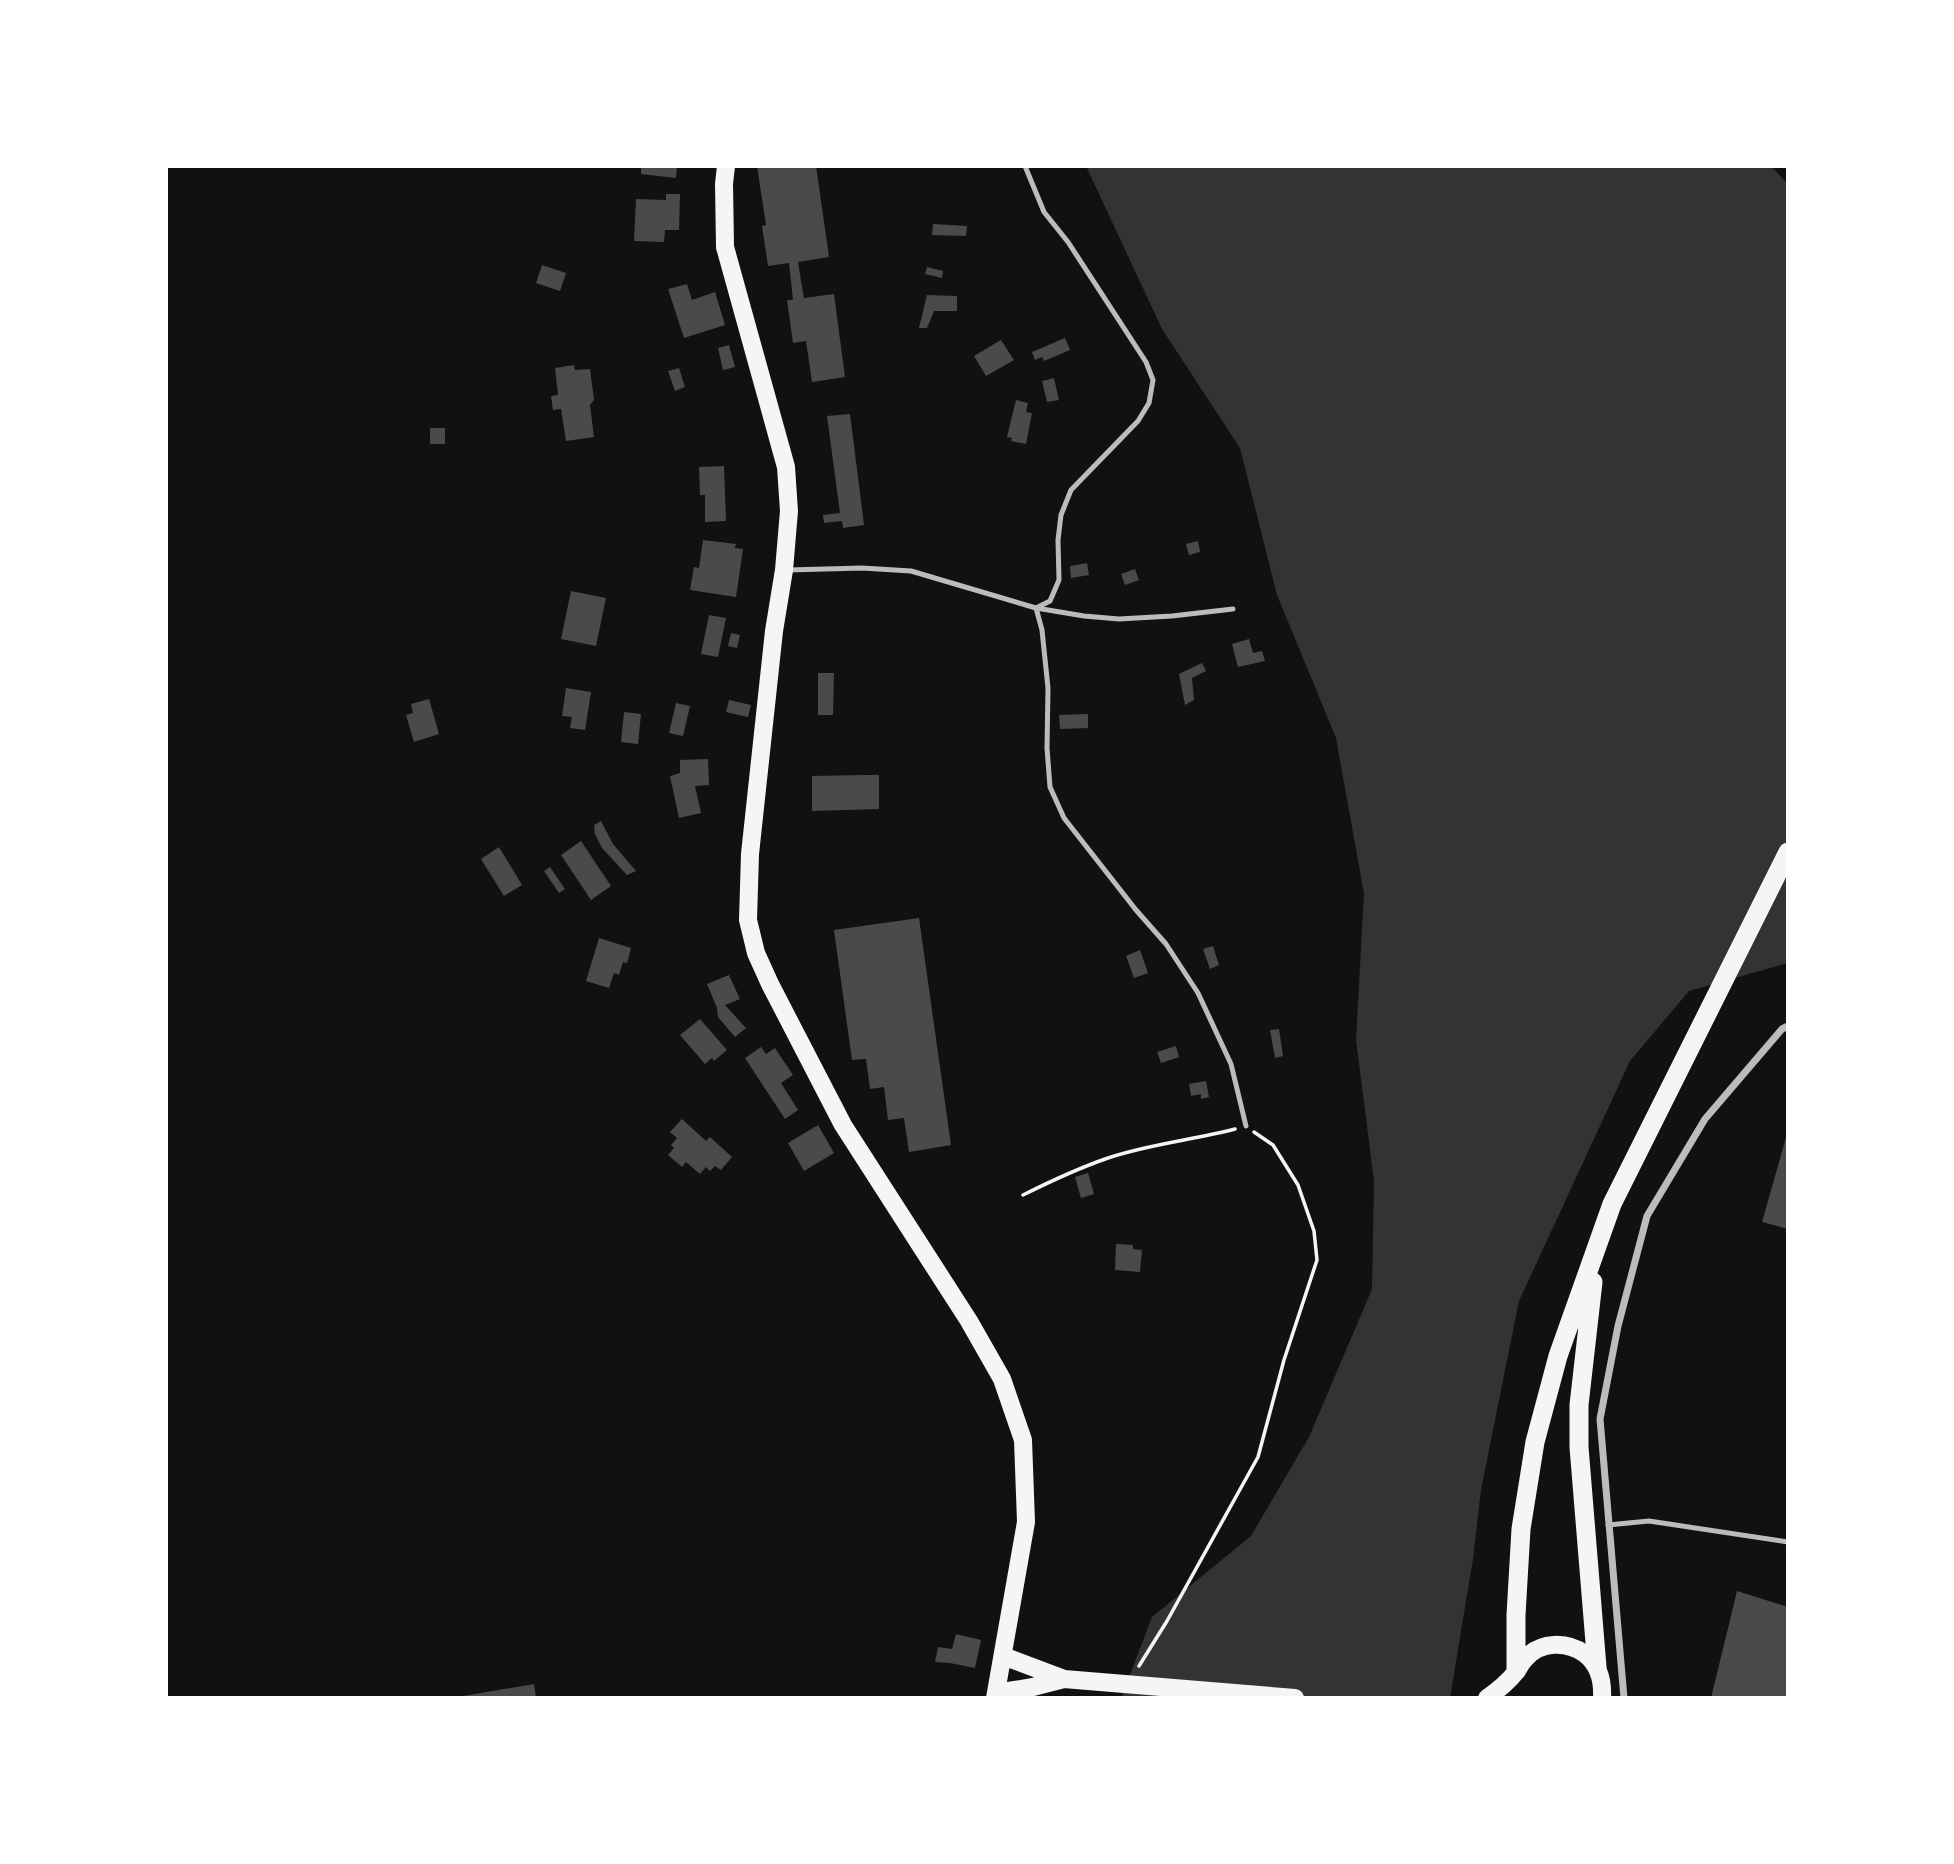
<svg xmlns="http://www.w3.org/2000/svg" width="1954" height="1864" viewBox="0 0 1954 1864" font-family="'Nunito Sans',sans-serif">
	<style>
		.water { fill: #333 }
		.building { fill: #4a4a4a }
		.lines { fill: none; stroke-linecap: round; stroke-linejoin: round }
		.path { stroke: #f5f5f5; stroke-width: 3.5 }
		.service { stroke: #bcbcbc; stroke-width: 5 }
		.minor { stroke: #bcbcbc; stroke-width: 7 }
		.primary { stroke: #f5f5f5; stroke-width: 18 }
		.motorway { stroke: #f5f5f5; stroke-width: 19 }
	</style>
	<rect width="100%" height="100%" fill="#111"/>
	<path class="water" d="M1086,166H1771L1788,184V963L1689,991L1630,1061L1519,1301L1481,1490L1473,1559L1450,1698H1121L1152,1617L1251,1536L1309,1437L1372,1289L1374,1181L1356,1040L1364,894L1336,738L1277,595L1240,448L1162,329Z"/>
	<path class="building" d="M641,166H677L676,178L641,174Z
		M757,166H816L829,257L798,262L801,281L804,298L834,294L845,377L812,382L806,341L793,343L787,300H793L789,263L768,266L762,226L766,225Z
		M666,194H680L679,230H665L664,242L634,241L636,199L666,200Z
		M933,224L967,226L966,236L932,235Z
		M542,265L566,273L560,291L536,283Z
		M927,267L943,271L942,278L925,274Z
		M687,284L692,300L715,292L725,325L684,338L668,289Z
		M927,295L957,296V311H934L927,328H919Z
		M1065,338L1070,350L1044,361L1042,357L1035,360L1032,352Z
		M1001,340L1014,360L986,376L974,356Z
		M729,345L735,367L723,370L718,348Z
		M574,365L575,370L590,369L594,400L590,405L594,437L566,441L561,409L553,410L551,396L558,395L555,368Z
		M679,368L685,387L675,391L668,371Z
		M1054,378L1059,400L1047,402L1042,381Z
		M1016,400L1028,403L1026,412L1032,413L1026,444L1011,441L1012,438L1007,437Z
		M850,414L864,525L843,528L842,521L824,523L823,515L840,513L827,416Z
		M430,428H445V444H430Z
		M724,466L726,521L705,522V495H700L699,467Z
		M703,540L736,544L735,548L743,549L736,597L690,590L694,567L699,568Z
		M1198,541L1200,552L1189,555L1186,544Z
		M1087,563L1089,575L1071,578L1070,566Z
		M1135,569L1139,580L1125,585L1121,574Z
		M571,591L606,598L596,646L561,639Z
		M709,615L726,618L718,657L701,654Z
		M731,633L740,635L737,648L728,646Z
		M1249,639L1253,653L1262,651L1265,661L1238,667L1232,644Z
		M1202,663L1206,671L1192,678L1194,700L1185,705L1179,674Z
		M818,673H834L833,715H818Z
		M566,688L591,692L585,730L570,728L572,717L562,716Z
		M429,699L439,734L414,742L406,715L413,713L411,704Z
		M729,700L751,705L748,717L726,712Z
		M676,703L690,706L683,736L669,733Z
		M624,712L641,714L638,744L621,742Z
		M1088,714V728L1060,729L1059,715Z
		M708,759L709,785L695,786L701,813L679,818L670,776L680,773V760Z
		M863,775H879V809L812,811V776Z
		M601,821L613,844L636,871L627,875L602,848L595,834L594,825Z
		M581,841L611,886L591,900L561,855Z
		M499,847L522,885L504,896L481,859Z
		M550,867L565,889L559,893L544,871Z
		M919,918L951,1145L909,1152L904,1118L888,1120L884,1087L870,1089L866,1059L852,1060L834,930Z
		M599,938L631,948L627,963L623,962L619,975L614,973L609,988L586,981Z
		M1213,946L1219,965L1210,969L1203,949Z
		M1140,950L1148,973L1134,978L1126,956Z
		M729,975L740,999L725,1005L746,1028L735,1037L718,1017L717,1008L707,984Z
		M700,1019L727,1050L714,1061L712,1058L705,1064L680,1035Z
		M1279,1029L1283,1056L1275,1058L1270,1030Z
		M1176,1046L1179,1057L1161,1063L1157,1052Z
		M761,1047L766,1054L775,1048L793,1075L781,1083L798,1110L785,1119L745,1058Z
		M1206,1081L1209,1097L1201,1099V1094L1191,1096L1189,1084Z
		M682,1119L706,1141L710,1137L732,1157L721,1170L715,1166L710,1171L706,1167L700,1174L686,1162L682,1167L668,1155L674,1148L671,1145L677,1138L670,1132Z
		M818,1125L834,1153L804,1171L788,1143Z
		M1787,1134H1788V1229L1762,1222Z
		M1088,1173L1094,1194L1081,1198L1075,1177Z
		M1116,1244L1133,1245V1249L1142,1250L1140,1272L1115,1270Z
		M1737,1591L1788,1607V1698H1711Z
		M956,1634L981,1640L975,1668L950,1663L935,1662L938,1647L952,1649Z
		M534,1684L536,1698H463V1696Z"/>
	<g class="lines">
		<path class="path" d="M1023,1195C1051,1181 1079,1168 1108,1158C1149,1144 1193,1140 1235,1129
			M1139,1666L1167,1621L1258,1457L1284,1360L1317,1260L1314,1231L1298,1185L1273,1145L1254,1132"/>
		<path class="service" d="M1025,166L1044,212L1068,242L1146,362L1153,380L1149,403L1138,421L1071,490L1061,515L1058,540L1059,580L1050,601L1036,608L1042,630L1048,688L1047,748L1050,787L1064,818L1136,910L1166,944L1198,993L1231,1064L1246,1126
			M788,570L862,568L911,571L1036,608L1084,616L1119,619L1172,616L1233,609
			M1608,1525L1649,1521L1788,1542"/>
		<path class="minor" d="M1624,1698L1600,1419L1618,1326L1647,1216L1705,1119L1782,1029L1788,1026"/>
		<path class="primary" d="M726,166L724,184L725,247L786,467L789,511L784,570L774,631L750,854L748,920L756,953L770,984L843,1125L969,1321L1002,1379L1023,1440L1026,1522L995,1698
			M1003,1656L1064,1679L1295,1698
			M996,1693L1033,1687L1064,1679
			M1487,1698C1497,1691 1508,1682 1516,1672C1519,1668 1521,1663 1525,1659C1540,1641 1567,1641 1585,1654C1599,1665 1603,1681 1602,1698"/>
		<path class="motorway" d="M1593,1282L1579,1405V1447L1597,1667
			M1516,1671V1615L1521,1529L1535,1442L1558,1356L1612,1204L1788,852"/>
	</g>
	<rect width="1954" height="1864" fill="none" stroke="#ffffff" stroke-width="336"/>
</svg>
